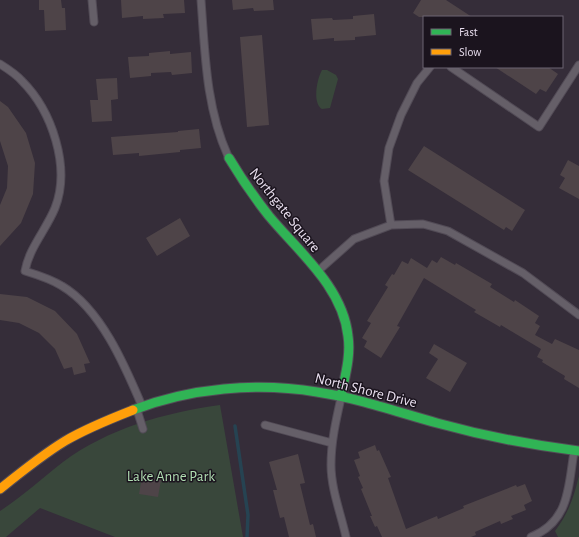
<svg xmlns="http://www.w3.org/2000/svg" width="579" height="537" viewBox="0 0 579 537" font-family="'Alegreya Sans',sans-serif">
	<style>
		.green { fill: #39473b }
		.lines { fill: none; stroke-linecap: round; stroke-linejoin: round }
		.stream { stroke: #264352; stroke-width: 3.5 }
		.building { fill: #4e4448 }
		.lane-casing { stroke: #524b56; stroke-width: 9 }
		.fast-casing { stroke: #524b56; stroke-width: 11 }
		.slow-casing { stroke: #524b56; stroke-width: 11 }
		.lane { stroke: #655f68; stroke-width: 7 }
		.fast { stroke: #30b455; stroke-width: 9 }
		.slow { stroke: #ff9f0a; stroke-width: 9 }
		.labels { text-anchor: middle; stroke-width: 3; stroke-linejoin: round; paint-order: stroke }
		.street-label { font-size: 15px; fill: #e9dfef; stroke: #1b141e }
		.park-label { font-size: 15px; fill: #b0deb2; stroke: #1b141e }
	</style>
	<rect width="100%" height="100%" fill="#352d39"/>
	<path class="green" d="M322,70H327L336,75L338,79L330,108L322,109C312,103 317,79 322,70Z
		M220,405L243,537H115L40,508L6,537H0V511C22,497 42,478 63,462C109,428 164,413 220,405Z
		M579,476V537H558L555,531C569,512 573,499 579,476Z"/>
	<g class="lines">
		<path class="stream" d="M235,426L248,515L247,537"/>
	</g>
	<path class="building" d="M39,0H61L62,8H65L66,30L45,31L44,10H39Z
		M121,0H184L185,13L163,14L164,18L143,19V16L122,18Z
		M232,0H273L274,10L254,11L253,8L233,10Z
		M421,0H446L472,17H419L413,13Z
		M374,14L376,35L355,37V40L334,41V38L313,40L311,19L332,18L333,20L353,19V16Z
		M262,35L269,125L247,127L240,37Z
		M170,51V54L191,52L192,73L172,75L171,72L151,73V76L130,78L128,57L149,56V53Z
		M495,67H548L558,74L546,92L540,89L536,94Z
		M117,78L118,99L111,100L112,121L92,122L90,100H98L96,79Z
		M0,101L8,107L26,133L35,163L33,194L21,223L0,246V205L7,188L8,166L0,141Z
		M199,129L201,148L180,150V152L139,156V153L113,155L111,137L178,132V131Z
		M424,146L525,210L512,231L506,227L504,230L408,170Z
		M568,160L579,166V199L559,188L565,178L560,175Z
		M180,218L190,236L157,256L146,238Z
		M441,257L455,265L456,263L492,284L490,287L514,302L515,300L539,316L535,323L540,326L535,335L552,344L555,339L579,350V388L564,379L565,376L542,362L543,360L537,357L541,349L501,325L500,327L474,312L476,310L424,278L397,326L400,327L381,358L364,347L367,341L362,338L371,323L367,321L388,287L385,285L392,274L394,275L402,261L408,264L411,258L427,268L432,260L437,263Z
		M0,294L27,297L55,311L77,334L90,363L84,364L86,372L74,375L72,367L64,369L55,349L39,333L19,323L0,320Z
		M434,344L467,363L450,392L426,378L438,359L429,353Z
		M375,445L377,451L379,450L391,477L388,478L406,529L437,516L438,519L464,508L463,506L516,485L517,487L525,484L532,501L524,505L526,510L511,516L513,519L501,524L500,521L475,532L476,535L471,537H382L377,526L375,527L370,516H372L361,489L363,488L358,477L360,476L354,460L360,458L358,452Z
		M298,454L305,483L300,484L310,525L313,524L316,537H289L284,517L280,518L273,490H277L269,462Z
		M142,477L161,480L158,497L139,494Z"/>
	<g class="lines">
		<defs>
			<path id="lane" d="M92,0L94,22
				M201,0C205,53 206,108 228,156
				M0,64C8,69 16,74 22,81C52,111 71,167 55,208C46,230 29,248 25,271C38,275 51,279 62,286C101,309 125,366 142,406
				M451,67L539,127L579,65
				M391,225L423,224L448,231L523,273L579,315
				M318,271L354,239L391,225L384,181L389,148L401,115L417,83L430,67
				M341,398C336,420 331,442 331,465C331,489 341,514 346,537
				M137,410L143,429
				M265,425L332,443
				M531,537C570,521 568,487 574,452"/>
			<path id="fast" d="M229,158C241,178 254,197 269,216C298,251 343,287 348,336C351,356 345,376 341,396
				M133,410C190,388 257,382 317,392C358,398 397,412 437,423C484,436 531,445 579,451"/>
			<path id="slow" d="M0,489C21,472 42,455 65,441C87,428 110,419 133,410"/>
		</defs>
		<use href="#lane" class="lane-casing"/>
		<use href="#fast" class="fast-casing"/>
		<use href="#slow" class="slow-casing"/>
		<use href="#lane" class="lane"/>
		<use href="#fast" class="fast"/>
		<use href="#slow" class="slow"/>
	</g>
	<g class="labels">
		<g class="street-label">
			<text transform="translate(285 210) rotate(51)" y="5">Northgate Square</text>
			<text transform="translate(366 390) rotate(14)" y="5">North Shore Drive</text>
		</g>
		<g class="park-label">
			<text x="171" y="481">Lake Anne Park</text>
		</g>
	</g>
	<rect x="423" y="16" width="140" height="52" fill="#1b141e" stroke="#6d6572"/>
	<rect x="431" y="29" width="20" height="6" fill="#30b455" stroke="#6d6572"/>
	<text x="459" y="36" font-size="12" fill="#e9dfef">Fast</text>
	<rect x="431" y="49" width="20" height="6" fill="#ff9f0a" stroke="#6d6572"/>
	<text x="459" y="56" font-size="12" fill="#e9dfef">Slow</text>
</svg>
